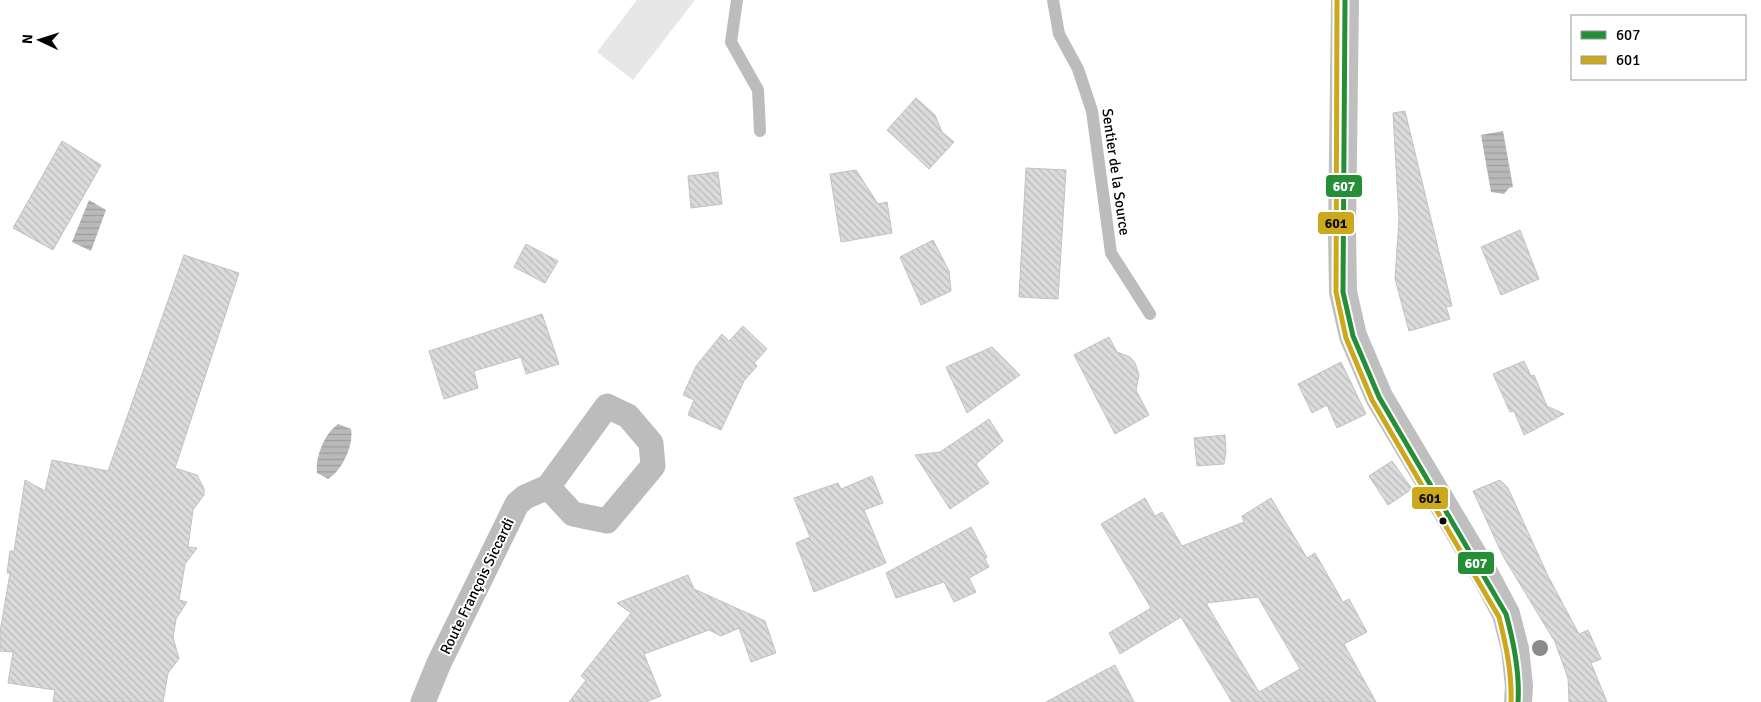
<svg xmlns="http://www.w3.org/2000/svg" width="1761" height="702" viewBox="0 0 1761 702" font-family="Signika,sans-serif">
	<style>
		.pitch { fill: #e7e7e7 }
		.water { fill: url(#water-rules) }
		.building { fill: url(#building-back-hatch); stroke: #c2c2c2; fill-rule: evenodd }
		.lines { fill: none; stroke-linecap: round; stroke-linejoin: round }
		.lane { stroke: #bcbcbc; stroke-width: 12 }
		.street { stroke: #bcbcbc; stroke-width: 25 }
		.secondary { stroke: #bfbfbf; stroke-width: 28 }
		.bus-1-casing { stroke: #fff; stroke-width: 9 }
		.bus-2-casing { stroke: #fff; stroke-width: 9 }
		.bus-1 { stroke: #258f37; stroke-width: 5 }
		.bus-2 { stroke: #cca81d; stroke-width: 5 }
		.tree { fill: #8a8a8a }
		.bus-dot { fill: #000; stroke: #fff; stroke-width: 2 }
		.labels { text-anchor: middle; stroke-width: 4; stroke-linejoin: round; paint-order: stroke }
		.street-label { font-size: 15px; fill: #000; stroke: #fff }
		.line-badge { stroke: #fff; stroke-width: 2 }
		.badge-label { font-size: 14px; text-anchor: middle; font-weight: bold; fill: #fff }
		.pale-badge-label { font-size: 14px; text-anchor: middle; font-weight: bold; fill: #111 }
	</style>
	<defs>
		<pattern id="water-rules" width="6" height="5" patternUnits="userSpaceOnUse" patternTransform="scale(1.25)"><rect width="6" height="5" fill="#b9b9b9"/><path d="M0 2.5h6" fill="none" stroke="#9d9d9d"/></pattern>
		<pattern id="building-back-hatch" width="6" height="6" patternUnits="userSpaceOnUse" patternTransform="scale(1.25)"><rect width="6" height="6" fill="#dbdbdb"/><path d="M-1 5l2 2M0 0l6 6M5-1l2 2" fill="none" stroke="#bababa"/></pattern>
	</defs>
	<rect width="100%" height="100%" fill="#fff"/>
	<path class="pitch" d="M637,0H695L633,80L597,52Z"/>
	<path class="water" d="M1503,131L1513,187L1509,188L1504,194L1491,192L1481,135Z
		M89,200L106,210L91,251L72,242Z
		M338,424L351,429C354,445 342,471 328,479L317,473C315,457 325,433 338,424Z"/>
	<path class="building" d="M916,98L935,115L942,132L954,142L929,169L887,130Z
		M1405,111L1452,306L1446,307L1450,319L1409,331L1395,279L1399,219L1393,113Z
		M62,141L101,165L53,250L13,228Z
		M1026,168L1066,170L1058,299L1019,297Z
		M856,170L878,204L887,202L892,233L841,242L830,174Z
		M718,172L722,204L691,208L688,176Z
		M1520,230L1539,279L1501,295L1481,247Z
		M933,240L949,271L951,291L921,305L900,257Z
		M526,244L558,261L545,283L514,267Z
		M184,255L239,273L175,468L197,475L204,489V495L193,510L188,547L197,548L185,564L179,600L187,602L176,619L173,637L179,659L168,673L163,702H53L55,690L8,683L13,652L0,651V632L10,573H7L10,551H14L25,480L45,491L52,460L108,471Z
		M542,314L559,364L526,374L521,357L474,371L478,388L444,399L429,351Z
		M743,326L767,349L754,363L757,366L744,381L721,430L688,415L694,400L683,395L696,366L722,334L729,341Z
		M1109,337L1117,352L1130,357L1135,363L1139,375L1136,390L1149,415L1115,434L1074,355Z
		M992,347L1020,375L967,413L946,367Z
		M1524,361L1531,376L1534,375L1547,406L1564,414L1524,435L1514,411L1510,412L1493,374Z
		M1341,362L1366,414L1337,428L1327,405L1312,413L1298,384Z
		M989,419L1003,441L976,464L989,483L950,509L915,455L940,452Z
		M1225,435L1226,452L1224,464L1197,466L1194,438Z
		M1392,461L1412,489L1388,505L1369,476Z
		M872,476L883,503L864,510L886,563L814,592L796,543L810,537L794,498L838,483L841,489Z
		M1500,480L1508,488L1548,576L1579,634L1588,630L1601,659L1591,663L1607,702H1569L1568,678L1555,642L1503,556L1473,491Z
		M1145,498L1155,516L1162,512L1182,546L1244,522L1242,516L1271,498L1307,558L1315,553L1343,602L1349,599L1367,632L1344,644L1376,702H1232L1181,617L1120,654L1109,633L1151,608L1101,524ZM1258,597L1300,669L1259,692L1206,603Z
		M971,527L987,557L985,559L989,567L969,578L976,592L954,602L944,582L896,598L886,573Z
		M688,575L694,589L765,621L776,653L751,662L739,628L721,636L709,630L644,654L661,696L646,702H569L586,680L581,676L631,613L617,603Z
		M1115,665L1134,702H1046L1096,675Z"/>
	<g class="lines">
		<path class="lane" d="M737,0L731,42L758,90L760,131
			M1053,0L1059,34L1078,69L1092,111L1111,253L1150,314"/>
		<path class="street" d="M423,702L439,663L517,504L525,497L548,487L607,406L628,416L651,443L653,466L607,521L573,514L548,487"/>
		<path class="secondary" d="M1345,0L1342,231L1343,292L1353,336L1379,397L1488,580L1506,614L1515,649L1519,686L1518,702"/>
		<defs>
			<path id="bus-1" d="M1345,0L1343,292L1353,336L1379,397L1506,614C1514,643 1520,672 1518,702"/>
			<path id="bus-2" d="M1337,0L1336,292L1346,338L1372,400L1499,617C1506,645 1512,672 1511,702"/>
		</defs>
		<use href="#bus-1" class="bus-1-casing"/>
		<use href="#bus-2" class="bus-2-casing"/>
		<use href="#bus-1" class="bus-1"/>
		<use href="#bus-2" class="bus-2"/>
	</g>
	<circle class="tree" cx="1540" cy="648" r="8"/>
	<circle class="bus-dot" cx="1443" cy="521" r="4.5"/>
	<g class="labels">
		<g class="street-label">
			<text transform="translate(1116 172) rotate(82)" y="5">Sentier de la Source</text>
			<text transform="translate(477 586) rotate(-64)" y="5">Route François Siccardi</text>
		</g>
	</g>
	<g class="line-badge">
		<rect x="1325" y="174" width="38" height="24" rx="5" fill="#258f37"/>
		<rect x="1317" y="211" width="38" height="24" rx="5" fill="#cca81d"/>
		<rect x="1411" y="486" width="38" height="24" rx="5" fill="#cca81d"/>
		<rect x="1457" y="551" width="38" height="24" rx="5" fill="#258f37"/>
	</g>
	<g class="badge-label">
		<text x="1344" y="191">607</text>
		<text x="1476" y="568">607</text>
	</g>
	<g class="pale-badge-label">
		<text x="1336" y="228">601</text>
		<text x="1430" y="503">601</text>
	</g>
	<rect x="1571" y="15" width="175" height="65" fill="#ffffff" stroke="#999999"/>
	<rect x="1581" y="31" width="25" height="8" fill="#258f37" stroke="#999999"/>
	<text x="1616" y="40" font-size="15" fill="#000000">607</text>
	<rect x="1581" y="56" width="25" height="8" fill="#cca81d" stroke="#999999"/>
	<text x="1616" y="65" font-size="15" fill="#000000">601</text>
	<g transform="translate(40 40) rotate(274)" stroke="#ffffff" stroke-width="4" paint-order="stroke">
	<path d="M0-4L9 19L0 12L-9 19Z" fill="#000000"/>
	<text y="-8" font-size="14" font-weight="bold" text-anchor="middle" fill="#000000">N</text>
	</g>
</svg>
